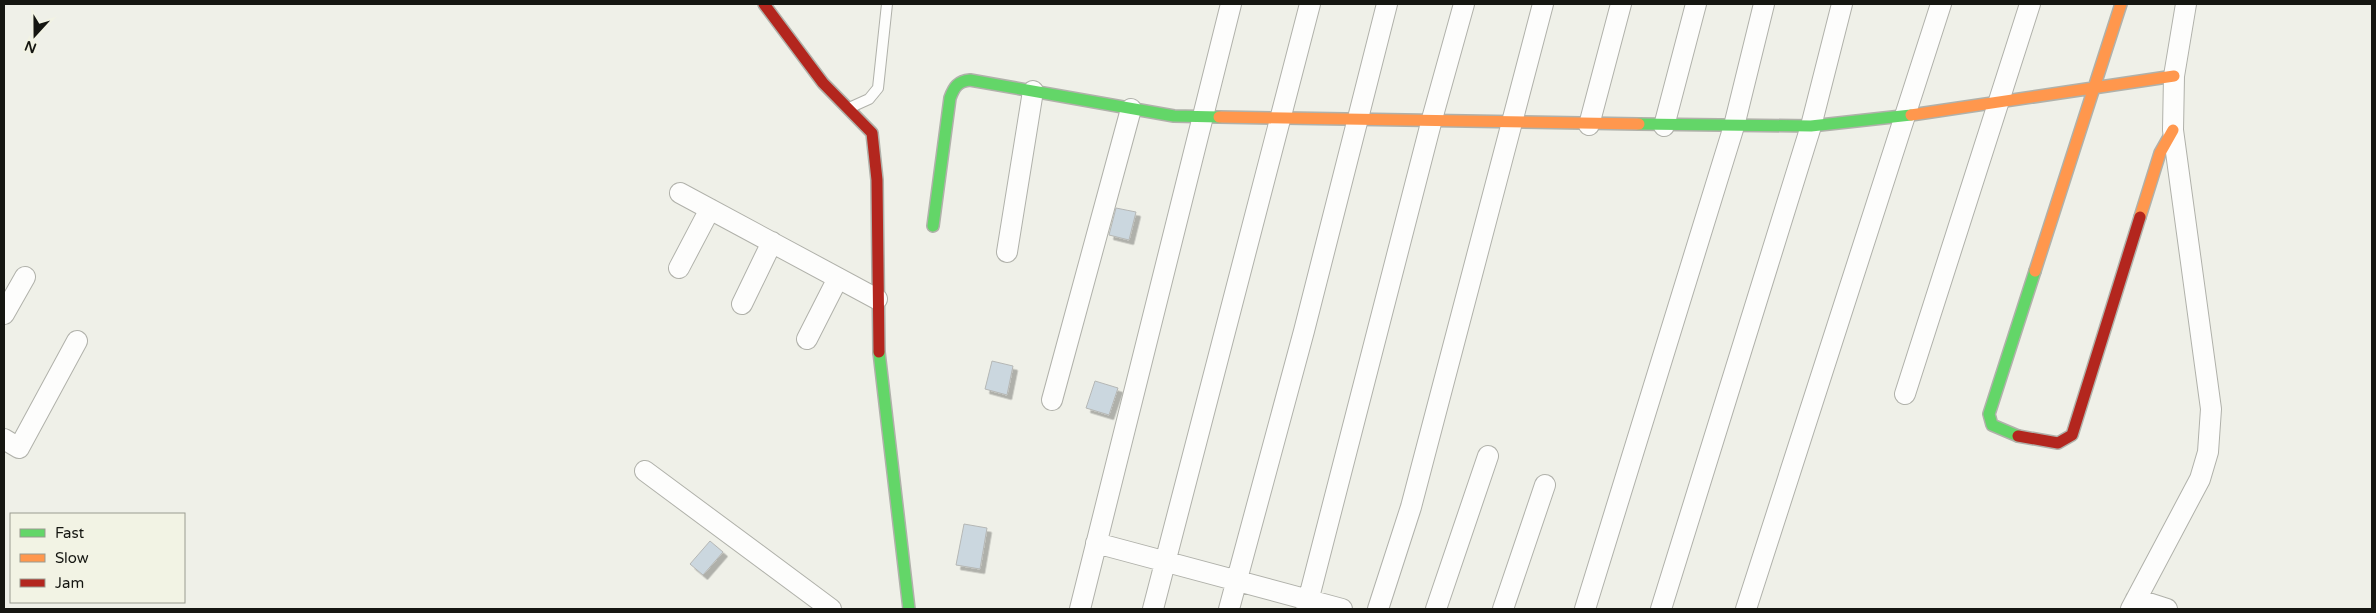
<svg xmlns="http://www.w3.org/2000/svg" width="2376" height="613" viewBox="0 0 2376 613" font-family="'Varela Round',sans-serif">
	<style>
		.building { fill: #cbd7df; stroke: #b5b7b5; filter: url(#shadow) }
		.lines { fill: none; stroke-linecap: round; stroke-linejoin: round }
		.lane-casing { stroke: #b0b1aa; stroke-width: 12 }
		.street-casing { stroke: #b0b1aa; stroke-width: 22 }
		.fast-casing { stroke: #b0b1aa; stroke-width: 14 }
		.slow-casing { stroke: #b0b1aa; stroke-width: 14 }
		.jam-casing { stroke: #b0b1aa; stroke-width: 14 }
		.lane { stroke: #fdfdfc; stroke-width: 10 }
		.street { stroke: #fdfdfc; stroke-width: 20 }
		.fast { stroke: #63d668; stroke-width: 11 }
		.slow { stroke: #ff974d; stroke-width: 11 }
		.jam { stroke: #b3261e; stroke-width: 11 }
	</style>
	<defs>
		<filter id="shadow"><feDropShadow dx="4.5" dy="4.5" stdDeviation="0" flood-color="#0004"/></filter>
	</defs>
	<rect width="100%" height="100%" fill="#eff0e8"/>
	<path class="building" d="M1116,208L1136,212L1129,240L1109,235Z
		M992,361L1013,366L1007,395L985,389Z
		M1095,381L1118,388L1109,415L1086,408Z
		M964,524L987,528L980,569L956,565Z
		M710,541L723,552L703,575L690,564Z"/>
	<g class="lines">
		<defs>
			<path id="lane" d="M849,108L869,99L878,88L887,4"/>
			<path id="street" d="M1589,125L1621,4
				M1664,126L1696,4
				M680,193L877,299
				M1007,252L1033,91
				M679,268L710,209
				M742,304L772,242
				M4,314L25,277
				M807,339L838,278
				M1905,394L2030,4
				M1052,400L1131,109
				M4,439L19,448L77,341
				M645,471L831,609
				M1096,543L1342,609
				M2136,599L2167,609
				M1080,609L1231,4
				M1153,609L1310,4
				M1229,609L1304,331L1387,4
				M1306,609L1432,119L1464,4
				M1378,609L1411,507L1543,4
				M1436,609L1488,456
				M1503,609L1545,485
				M1585,609L1734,126L1764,4
				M1661,609L1811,126L1842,4
				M1746,609L1941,4
				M2131,609L2200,479L2208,452L2211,409L2173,130L2174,76L2186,4"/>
			<path id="fast" d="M1639,124L1811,126L1911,115
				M933,226L950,98C954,87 958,81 970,80L1174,116L1219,117
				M879,352L909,609
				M2018,436L1992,425L1989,414L2035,271"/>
			<path id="slow" d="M1911,115L2174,76
				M1219,117L1639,124
				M2140,217L2160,153L2173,130
				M2035,271L2121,4"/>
			<path id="jam" d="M764,4L823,83L872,133L877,180L879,352
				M2018,436L2058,443L2072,435L2140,217"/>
		</defs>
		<use href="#lane" class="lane-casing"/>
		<use href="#street" class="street-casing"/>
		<use href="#fast" class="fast-casing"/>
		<use href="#slow" class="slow-casing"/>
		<use href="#jam" class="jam-casing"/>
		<use href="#lane" class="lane"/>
		<use href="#street" class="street"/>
		<use href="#fast" class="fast"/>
		<use href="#slow" class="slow"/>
		<use href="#jam" class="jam"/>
	</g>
	<rect width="2376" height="613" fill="none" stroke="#151611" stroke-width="10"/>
	<rect x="10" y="513" width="175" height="90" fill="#f2f3e4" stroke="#9a9b90"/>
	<rect x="20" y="529" width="25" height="8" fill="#63d668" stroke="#9a9b90"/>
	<text x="55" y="538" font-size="15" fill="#151611">Fast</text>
	<rect x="20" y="554" width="25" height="8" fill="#ff974d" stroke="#9a9b90"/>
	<text x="55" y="563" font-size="15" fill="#151611">Slow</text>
	<rect x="20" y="579" width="25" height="8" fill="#b3261e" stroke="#9a9b90"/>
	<text x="55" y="588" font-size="15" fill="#151611">Jam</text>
	<g transform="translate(35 35) rotate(201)" stroke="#f2f3e4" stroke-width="4" paint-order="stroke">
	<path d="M0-4L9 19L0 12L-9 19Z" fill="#151611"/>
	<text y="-8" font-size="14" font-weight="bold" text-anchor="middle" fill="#151611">N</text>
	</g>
</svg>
